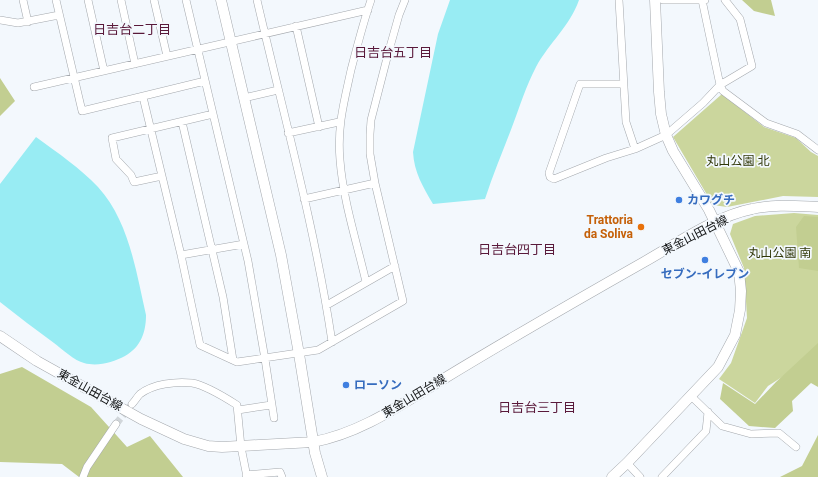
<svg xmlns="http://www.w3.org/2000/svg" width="818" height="477" viewBox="0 0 818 477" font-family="Roboto,'Noto Sans JP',sans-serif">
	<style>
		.green { fill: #cbd69d }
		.forest { fill: #c2ce91 }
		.water { fill: #98ecf3 }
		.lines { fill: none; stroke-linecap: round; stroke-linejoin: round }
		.street-tunnel { stroke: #d1d6da; stroke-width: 7; stroke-dasharray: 7 3.5; stroke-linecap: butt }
		.street-casing { stroke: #a4a8ad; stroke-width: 8 }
		.secondary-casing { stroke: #a4a8ad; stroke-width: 11 }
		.street { stroke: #fff; stroke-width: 7 }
		.secondary { stroke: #fff; stroke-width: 10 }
		.shop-dot { fill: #3f7fe0; stroke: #f3f8fd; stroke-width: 1.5 }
		.food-dot { fill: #e8710a; stroke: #f3f8fd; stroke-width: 1.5 }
		.labels { text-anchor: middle; stroke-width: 3.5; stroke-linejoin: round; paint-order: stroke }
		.park-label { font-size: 12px; fill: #303707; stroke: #f3f8fd }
		.shop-label { font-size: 12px; font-weight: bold; fill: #366cbe; stroke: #f3f8fd; text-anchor: start }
		.food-label { font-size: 12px; font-weight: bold; fill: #c56008; stroke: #f3f8fd; text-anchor: end }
		.street-label { font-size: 12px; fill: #121415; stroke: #f3f8fd }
		.neighbourhood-label { font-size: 13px; fill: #59193a; stroke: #f3f8fd }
	</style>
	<rect width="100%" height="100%" fill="#f3f8fd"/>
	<path class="green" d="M722,94L764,127L796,138L811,152L818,156V197L783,196L727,207L713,205L673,137Z
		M794,213L818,215V354L768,386L755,403L719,379L731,363L747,318L744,268L730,234L733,224L755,216Z"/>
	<path class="forest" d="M742,0H771L775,16L754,11Z
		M0,78L15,101L0,116Z
		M804,216L818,217V271L799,268L796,227Z
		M818,343V387L811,383L792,401L793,411L775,428L749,426L720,399L723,383L755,404L776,382Z
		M22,367L91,407L127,447L150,436L183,477H79L62,464L0,462V374Z
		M818,435V477H780L802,466Z"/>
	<path class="water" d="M450,0H579C570,26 549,43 536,67C526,86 520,106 512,127C503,151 493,174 485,199L433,204C423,187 414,172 413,152L438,34Z
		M36,137C58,153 80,168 98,187C129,221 136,271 146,315C146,332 141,347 125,356C113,362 98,367 84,363C75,361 62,349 54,343C36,330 18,316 0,302V184Z"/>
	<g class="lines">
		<path class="street-tunnel" d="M116,424L132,404"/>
		<defs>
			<path id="street" d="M23,0L28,22
				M56,0L82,111L205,81
				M88,0L104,71
				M121,0L135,64
				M154,0L167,56
				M186,0L248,261L265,359L274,418
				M257,0C283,113 315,227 332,342
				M619,0L626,122L635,149
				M663,0H705
				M702,0L720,85L723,91L766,123L797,134L818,150
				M0,20L18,23L59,15
				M296,26L319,127
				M623,84H580L549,173L550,177L554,179L606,158L635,149L666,135L703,103L720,85L752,66L740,19L725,0
				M34,87L368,10
				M143,97L181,255L200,345L237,362L318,350L403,301L375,183L370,154V134L371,120L388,54L399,15L405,0
				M244,98L278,90
				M182,122L223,297L233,360
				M288,133L339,122
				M162,176L134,182L131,175L116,159L112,138L213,114
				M304,199L375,183
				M181,255L244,244
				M366,282C357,243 343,200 340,160C337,127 344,102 351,70C357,47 363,23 371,0
				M327,305L395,266
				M691,396L722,426L751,434L779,433L796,447
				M132,404C135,401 137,397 140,394C153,384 176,381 192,383C205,385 226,398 237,405L241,447L247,477
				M238,410L271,405
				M627,463L640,477
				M246,475L280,472L282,477
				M83,477L87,467L116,424
				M662,477L706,431L708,412"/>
			<path id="secondary" d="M221,0L281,255L299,354L315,453L322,477
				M0,336L37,361L141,419L184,439L208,446L222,447L313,442C362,433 403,403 445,378C511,338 577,300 644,262C676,244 716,216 752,209C774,204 796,206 818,207
				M612,477L627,463L718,367L735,335L740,310L741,291L739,272L709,210L673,151L666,135L661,114L659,92L655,0"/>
		</defs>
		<use href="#street" class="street-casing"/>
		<use href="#secondary" class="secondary-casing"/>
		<use href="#street" class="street"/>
		<use href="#secondary" class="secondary"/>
	</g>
	<g class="shop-dot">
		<circle cx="679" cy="200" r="4"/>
		<circle cx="705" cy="260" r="4"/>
		<circle cx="346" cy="385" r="4"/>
	</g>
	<circle class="food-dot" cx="641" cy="227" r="4"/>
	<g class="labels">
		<g class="park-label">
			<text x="738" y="165">丸山公園 北</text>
			<text x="780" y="257">丸山公園 南</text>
		</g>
		<g class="shop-label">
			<text x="687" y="204">カワグチ</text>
			<text x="705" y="278" text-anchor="middle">セブン-イレブン</text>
			<text x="354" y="389">ローソン</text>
		</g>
		<g class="food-label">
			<text x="633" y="224">Trattoria<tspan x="633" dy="14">da Soliva</tspan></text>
		</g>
		<g class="street-label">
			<text transform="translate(695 235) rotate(-27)" y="4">東金山田台線</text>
			<text transform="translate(90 390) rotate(29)" y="4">東金山田台線</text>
			<text transform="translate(414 396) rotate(-31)" y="4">東金山田台線</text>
		</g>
		<g class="neighbourhood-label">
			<text x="132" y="34">日吉台二丁目</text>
			<text x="393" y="57">日吉台五丁目</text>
			<text x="517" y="254">日吉台四丁目</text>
			<text x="537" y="412">日吉台三丁目</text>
		</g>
	</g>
</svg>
